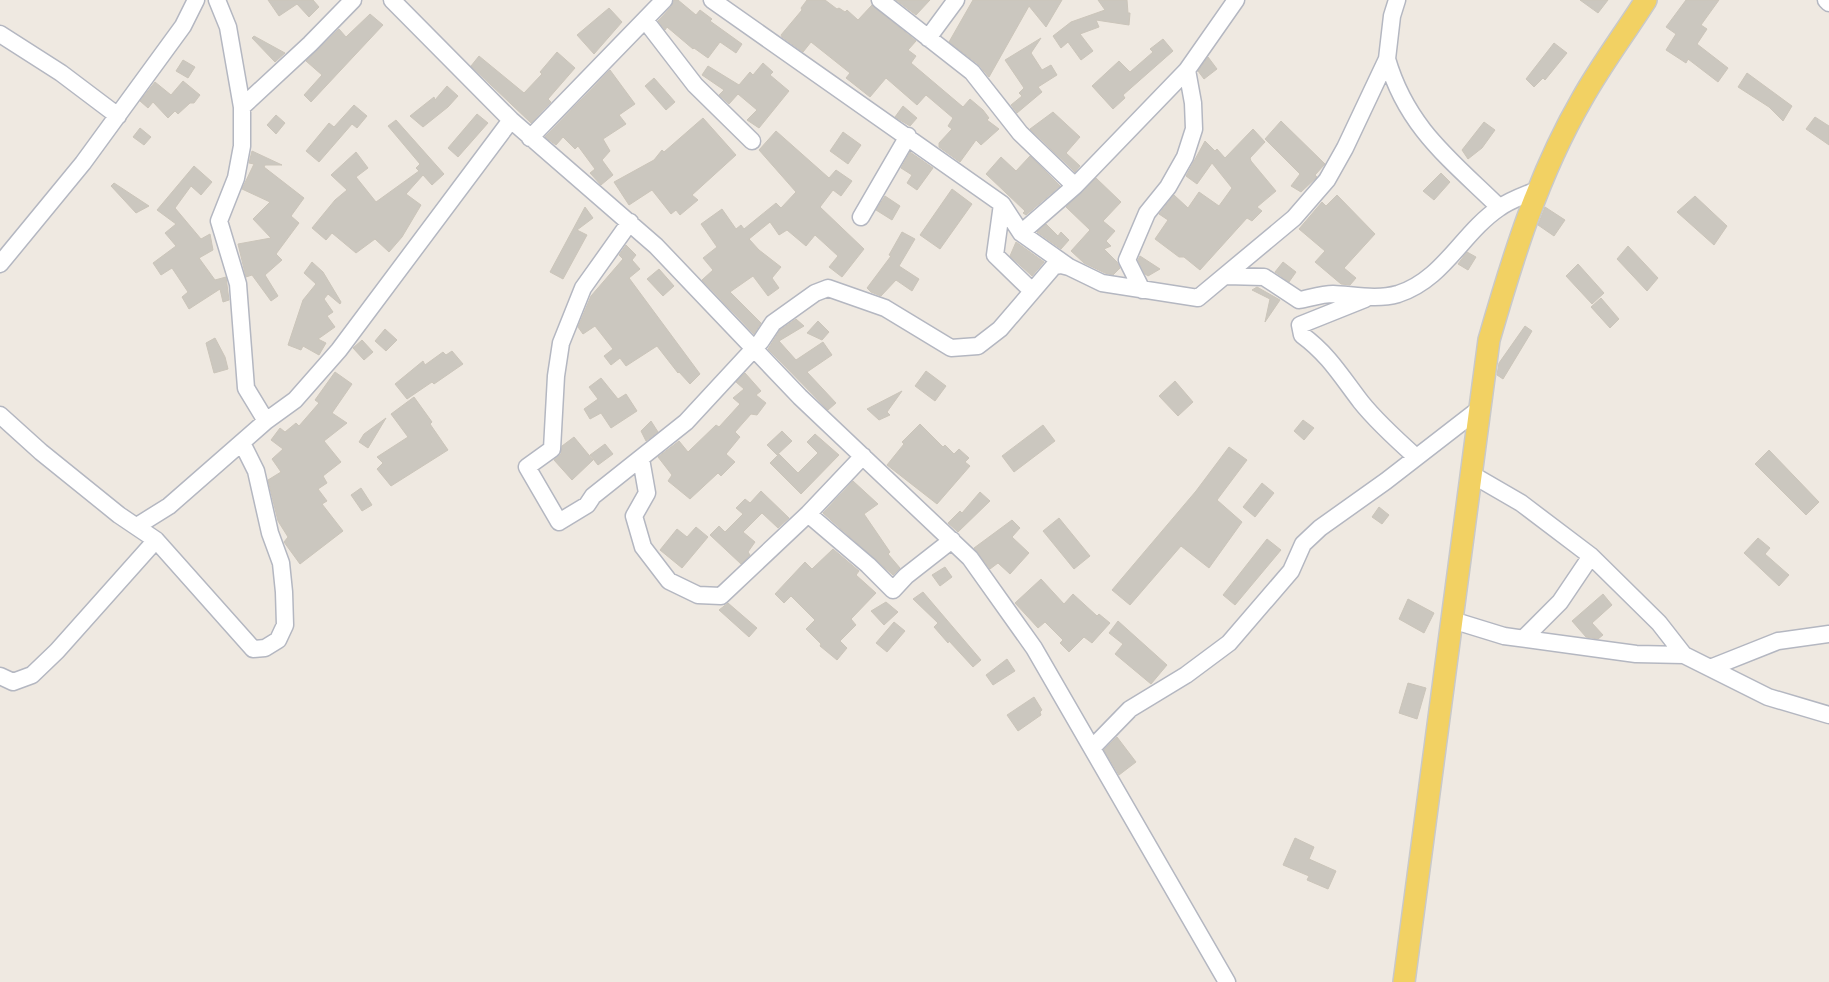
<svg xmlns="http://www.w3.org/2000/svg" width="1829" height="982" viewBox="0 0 1829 982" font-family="Montserrat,sans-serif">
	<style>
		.building { fill: #cbc7bf; stroke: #cbc5ba }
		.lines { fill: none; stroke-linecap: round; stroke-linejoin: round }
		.minor-casing { stroke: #b4b7c1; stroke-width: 19 }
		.major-casing { stroke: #c9c9c9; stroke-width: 24 }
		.minor { stroke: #fff; stroke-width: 16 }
		.major { stroke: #f2d163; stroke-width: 21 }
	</style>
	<rect width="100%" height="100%" fill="#efe9e1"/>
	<path class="building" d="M268,0H313L319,7L309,17L297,4L279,16Z
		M674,0H678L696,15L700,10L712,19L710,21L742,44L736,53L720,42L708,58L694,48L693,49L667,27L665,30L658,21L671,7Z
		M807,0H825L837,9L839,8L845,12L847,10L858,20L872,5L916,41L908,50L916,56L911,63L963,107L970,99L983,110L989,118L987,120L999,129L981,145L976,140L960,162L939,147V143L952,129L948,126L953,118L926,95L917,105L886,78L870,97L846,78L850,73L811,42L803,52L782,37L781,35L802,10L801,8Z
		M896,0H930L916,15Z
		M973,0H1062L1046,27L1029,6L989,77L978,64L949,42Z
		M1098,0H1127L1128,13H1130L1129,25L1096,20L1099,27L1080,34L1093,51L1081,60L1068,42L1061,48L1053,36L1071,22L1105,10Z
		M1580,0H1608L1598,13Z
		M1686,0H1719L1701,25L1707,29L1697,44L1728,68L1718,82L1688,59L1686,63L1666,50L1676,34L1666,27Z
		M609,8L622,22L594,54L577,35Z
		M370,14L383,25L311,102L304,95L322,75L306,61L339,29L346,37Z
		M254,36L285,53L275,62L252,38Z
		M1041,38L1031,53L1042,70L1051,65L1057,75L1038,87L1042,92L1017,113L1011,105L1022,96L1019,93L1024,88L1005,60Z
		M1163,39L1173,51L1123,95L1125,98L1113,109L1092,86L1119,61L1130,72L1153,52L1150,49Z
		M1554,43L1567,53L1545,80L1543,78L1534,87L1526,79Z
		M557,52L575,68L548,99L551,102L531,123L471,66L479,56L524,93L542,74L540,72Z
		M1208,57L1217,69L1204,79L1198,71Z
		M183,60L195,67L188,78L176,71Z
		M763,63L773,72L770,75L789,91L759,128L747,120L757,110L738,94L729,104L719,95L724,90L702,75L708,66L739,85L750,72L753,75Z
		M610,70L635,104L619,115L626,124L603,139L610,151L602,160L613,175L601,185L590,173L595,169L578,146L575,149L563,137L556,145L545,137Z
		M1747,73L1792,106L1783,121L1769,107L1738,87Z
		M654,78L675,102L666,110L645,86Z
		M183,81L200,95L194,103H190L178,114L175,111L168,118L153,102L148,108L140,101L155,82L171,95Z
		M447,86L458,96L448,107L423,127L410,116L434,97L435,100Z
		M354,105L367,116L357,128L352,124L319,162L306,151L329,123L334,127Z
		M903,106L917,118L910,126L895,117Z
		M1053,112L1080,137L1066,153L1080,166L1075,172L1030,129Z
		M477,114L488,123L458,157L448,148Z
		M276,115L285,123L276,134L267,125Z
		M1815,117L1829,126V145L1806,129Z
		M703,118L736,155L692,195L698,200L680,215L676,210L671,214L652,190L629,205L614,182L654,160L662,150L664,152Z
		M396,120L444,174L432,185L423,175L406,194L421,205L402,237L389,252L375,239L356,253L332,233L326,240L312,228L335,200L347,190L331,175L356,152L368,168L356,177L376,202L419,171L416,168L420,164L388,126Z
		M1281,121L1325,164L1315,175L1317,177L1301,192L1291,186L1300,174L1265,139Z
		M1484,122L1495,130L1482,148L1468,159L1462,150Z
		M140,128L151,137L144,145L133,137Z
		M1253,129L1265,142L1250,158L1251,161L1276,191L1257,207L1262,211L1252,221L1247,218L1200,270L1184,257H1179L1155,239L1168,220L1159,214L1174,195L1188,208L1199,192L1219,206L1232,188L1212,163L1197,184L1186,176L1205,141L1215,151L1217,149L1225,158Z
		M776,131L829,178L836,170L852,181L841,196L833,190L820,207L864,249L842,277L829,267L838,256L815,235L806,246L787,230L779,235L770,222L749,239L759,250L781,267L772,278L779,288L768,296L753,276L730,292L761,323L754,334L702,280L713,270L703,258L717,247L701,224L722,209L736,229L741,225L744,229L776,203L781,208L796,192L759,150Z
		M843,132L861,145L848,164L830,151Z
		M252,151L282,165H265L264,167L304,198L291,216L299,223L276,254L282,260L265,275L278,296L271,301L252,275L246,277L238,244L271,238L253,219L270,202L242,189L254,164L249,163Z
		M910,152L933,168L917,190L907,183L912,175L901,168Z
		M1030,156L1060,186L1026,215L1023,213L1025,211L986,174L1001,157L1016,171Z
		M194,166L212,182L201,195L191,186L175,208L201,239L210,234L213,250L199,258L215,280L226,277L229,300L223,302L220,289L189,309L182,297L188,292L172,268L161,275L153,263L176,246L165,233L176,224L157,210Z
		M1441,173L1450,182L1434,200L1423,191Z
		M1096,178L1121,202L1103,221L1115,231L1106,241L1111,246L1104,249L1117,262L1120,268L1113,275L1105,273L1084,263L1071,251L1090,230L1066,207Z
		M114,183L149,206L136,213L111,186Z
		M952,189L972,204L940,249L920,235Z
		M1337,195L1375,234L1344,268L1356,278L1350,285L1341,284L1315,262L1325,251L1299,229L1322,202L1326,206Z
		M885,196L900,206L892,220L876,210Z
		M1695,196L1727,226L1714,245L1677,212Z
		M585,207L593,218L577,230L587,235L563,279L550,272Z
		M1545,207L1565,220L1554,236L1538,225Z
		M1046,224L1058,236L1061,232L1069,240L1061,249L1037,232Z
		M902,232L915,239L899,266L919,279L912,291L896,280L881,296L871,292L867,288L891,256L889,255Z
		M1016,242L1044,262L1032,276L1010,256Z
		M626,245L636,255L632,260L640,269L629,278L700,374L690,384L679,372L678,373L657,346L626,366L620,358L611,365L604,356L613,349L595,326L583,334L578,327L591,296L623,259L619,255Z
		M1628,246L1658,278L1647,291L1617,259Z
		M1467,252L1476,257L1468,270L1458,264Z
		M1140,256L1160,269L1148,276L1145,274L1138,260Z
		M312,262L323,272L341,302L340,304L328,294L324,299L333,312L327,316L335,327L318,339L326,343L319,355L303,346L301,350L288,345L303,300L316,284L304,273Z
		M1283,262L1296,272L1289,282L1275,272Z
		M1578,264L1604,293L1592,304L1566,276Z
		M659,269L674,286L663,296L647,279Z
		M1257,287L1280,300L1265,322L1270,299L1252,290Z
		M1601,298L1619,319L1610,328L1591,307Z
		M796,319L804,326L779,341L796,360L823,342L832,355L807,372L836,403L828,410L768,349L780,330Z
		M818,321L829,332L822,340L807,333Z
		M1525,326L1532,331L1503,379L1497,375L1499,363Z
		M385,329L397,340L386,351L375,341Z
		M215,338L225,357L228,369L214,373L206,343Z
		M362,340L373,352L364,360L353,348Z
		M452,351L463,364L434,384L432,382L407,399L395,384L423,361L425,365L443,352L446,355Z
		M926,371L946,386L935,401L915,386Z
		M335,372L352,384L332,413L347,423L324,441L341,462L323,476L327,483L318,489L327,501L322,504L343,531L300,564L284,542L288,537L278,521L268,480L281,472L272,459L283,449L271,440L280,428L285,432L296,423L299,426L319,403L315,400Z
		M745,373L761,391L756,395L766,403L757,415L751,414L735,432L740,437L726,454L735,462L721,476L718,473L690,499L668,481L672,475L658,457L679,441L688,452L716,425L719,427L740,404L733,398L744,389L736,382Z
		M601,378L618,399L626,394L637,411L611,428L601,413L590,419L584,409L598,399L589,387Z
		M1175,381L1193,402L1178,416L1159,396Z
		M902,391L887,412L890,415L879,420L867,409Z
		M414,397L432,422L430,424L448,450L391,486L377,469L383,463L377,457L408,437L391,414Z
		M386,418L368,448L359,442L364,434Z
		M1303,420L1314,428L1304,440L1294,431Z
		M651,421L658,432L646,441L641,431Z
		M920,424L943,447L945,445L954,454L959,449L969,458L965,462L970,466L937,504L887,465L904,444L902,442Z
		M1043,425L1055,441L1014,472L1002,456Z
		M782,431L792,441L777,455L767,445Z
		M815,434L839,455L801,494L770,463L779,454L798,473L818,453L807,442Z
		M574,437L593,460L572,480L554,460L561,454L562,446Z
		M605,444L613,454L598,465L590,455Z
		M1229,447L1247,460L1217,500L1242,522L1209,568L1181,546L1130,605L1112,590L1196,491Z
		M1769,450L1819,502L1806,515L1755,464Z
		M853,481L878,504L864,514L890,552L888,554L900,568L893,575L823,513Z
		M1262,483L1274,493L1255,517L1243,507Z
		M361,488L372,505L362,511L351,495Z
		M761,491L789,518L778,528L762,513L743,532L755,542L748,552L750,555L741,564L710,535L719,526L725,532L743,514L736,508L745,499L750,503Z
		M980,492L990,501L958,532L948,523L960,511L962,513Z
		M1379,507L1389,515L1382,524L1372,517Z
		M1059,518L1090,556L1074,569L1043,531Z
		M1012,520L1020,528L1012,537L1029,553L1010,574L998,563L990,569L974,548Z
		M696,527L708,537L682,568L660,550L677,529L687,537Z
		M1758,538L1770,548L1765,554L1789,575L1779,586L1744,553Z
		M1267,539L1281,550L1235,605L1223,595Z
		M833,549L859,571L856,575L876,593L851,619L856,625L840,641L847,648L837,660L820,646L821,644L806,629L815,620L791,596L784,603L775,594L805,562L812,569Z
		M945,567L952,577L940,586L932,575Z
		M1041,579L1064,604L1073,594L1097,616L1099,614L1110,623L1092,643L1084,637L1069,652L1060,643L1063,640L1045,622L1038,628L1015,603Z
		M923,592L981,660L973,667L949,641L948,643L934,627L938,623L913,599Z
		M1603,594L1612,605L1592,623L1603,635L1598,639L1586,637L1572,621Z
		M1408,599L1434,613L1424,633L1399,619Z
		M886,602L898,612L884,625L871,611Z
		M728,603L757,628L749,637L719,610Z
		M1118,621L1167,665L1151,684L1115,654L1123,644L1109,633Z
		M894,622L905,631L887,652L876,643Z
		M1007,659L1015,671L993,685L986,675Z
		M1408,683L1426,688L1417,719L1399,713Z
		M1034,697L1042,710L1040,712L1041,715L1018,731L1007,715Z
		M1117,737L1136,762L1119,775L1104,750Z
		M1295,838L1314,847L1309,859L1336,871L1328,889L1307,880L1309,876L1283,865Z"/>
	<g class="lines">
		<defs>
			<path id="minor" d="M217,0L228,27L242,107V146L236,178L219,221L238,284L246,388L266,421
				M392,0L511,120L656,246L800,397L970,558L1034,648L1227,982
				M712,0L1002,204L1021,233L1069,267L1102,283L1198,298L1294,218L1327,180L1345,148L1387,59L1392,16L1397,0
				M880,0L972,72L1020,133L1075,186
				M1826,0L1829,3
				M645,20L695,85L752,141
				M0,34L61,73L118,116
				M928,38L956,0
				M1387,59C1407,128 1451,160 1499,207
				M242,107L310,44L353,0
				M530,138L664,0
				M1002,204L995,255L1032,291
				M861,217L908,136
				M630,222L583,288L561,343L556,376L552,449L527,467L559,522L587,505L593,496L686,422L761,341L773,323L815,293L828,288L885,308L951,348L978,346L1000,329L1054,266L1061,265L1069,267
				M1021,233L1075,186L1187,70L1236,0
				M0,264L83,163L183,26L196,0
				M1226,276L1264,277L1299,300C1310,298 1322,294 1333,294C1354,295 1377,300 1398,294C1443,280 1462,233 1499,208C1510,200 1525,195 1537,190
				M1142,290L1127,260L1147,213L1168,187L1185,157L1194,129L1193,103L1187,70
				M1365,299L1300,325L1302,335C1329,355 1341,376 1361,402C1377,422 1397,440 1416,457
				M0,415L41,452L119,515L156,540L253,649L265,648L278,640L285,625L284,592L281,563L270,533L256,471L242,443
				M641,459L647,493L634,516L643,547L669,581L698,595L721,596L808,514L863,456
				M1471,474L1521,503L1591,556L1659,623L1684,655L1768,697L1829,715
				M808,514L868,565L893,590L906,576L952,540
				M137,526L169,506L266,421L295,400L339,350L511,120
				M1452,620L1504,636L1636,654L1684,655
				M1524,638L1560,602L1591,556
				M1710,668L1778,641L1829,634
				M0,676L13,682L32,675L57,651L156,540
				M1092,748L1130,709L1186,675L1229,643L1291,571L1303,544L1320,528L1386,481L1479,409"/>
			<path id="major" d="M1404,982L1489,340C1513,257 1538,175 1582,99C1601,65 1625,33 1646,0"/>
		</defs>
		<use href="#minor" class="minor-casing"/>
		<use href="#major" class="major-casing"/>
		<use href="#minor" class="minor"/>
		<use href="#major" class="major"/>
	</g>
</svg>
